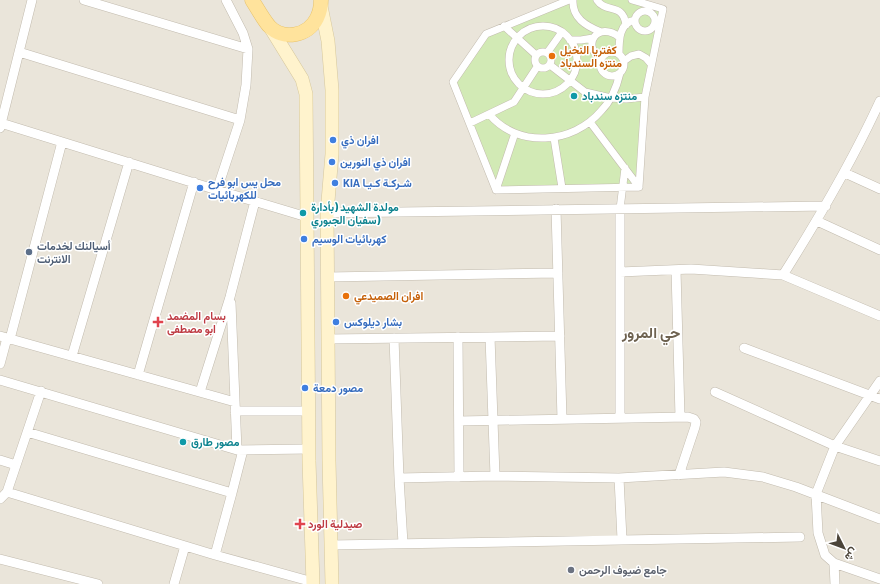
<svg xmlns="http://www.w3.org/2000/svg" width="880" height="584" viewBox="0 0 880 584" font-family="Barlow,Vazirmatn,sans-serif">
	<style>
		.residential { fill: #eae5da }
		.green { fill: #d2eab5 }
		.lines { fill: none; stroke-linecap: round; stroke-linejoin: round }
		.pedestrian-casing { stroke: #c2bbae; stroke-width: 8 }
		.minor-casing { stroke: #c2bbae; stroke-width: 10 }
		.secondary-casing { stroke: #d6c79b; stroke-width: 14 }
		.primary-casing { stroke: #e6c16a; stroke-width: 15 }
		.pedestrian { stroke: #fff; stroke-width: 7 }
		.minor { stroke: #fff; stroke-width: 9 }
		.secondary { stroke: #fff3cd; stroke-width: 13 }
		.primary { stroke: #ffe39c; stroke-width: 14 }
		.food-dot { fill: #e8710a; stroke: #fff; stroke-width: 1.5 }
		.culture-dot { fill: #0f9aa8; stroke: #fff; stroke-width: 1.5 }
		.shop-dot { fill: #3f7fe0; stroke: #fff; stroke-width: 1.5 }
		.service-dot { fill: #5c6f8a; stroke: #fff; stroke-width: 1.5 }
		.health-dot { fill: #e0444e; stroke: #fff; stroke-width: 1.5 }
		.worship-dot { fill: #6b7280; stroke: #fff; stroke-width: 1.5 }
		.labels { text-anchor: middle; stroke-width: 3; stroke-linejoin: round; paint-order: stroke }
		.food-label { font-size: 11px; font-weight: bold; fill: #c56008; stroke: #fff; text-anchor: start }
		.culture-label { font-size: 11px; font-weight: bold; fill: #0d838f; stroke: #fff; text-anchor: start }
		.shop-label { font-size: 11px; font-weight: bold; fill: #366cbe; stroke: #fff; text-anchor: start }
		.service-label { font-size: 11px; font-weight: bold; fill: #4e5e75; stroke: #fff; text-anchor: start }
		.health-label { font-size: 11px; font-weight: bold; fill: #be3a42; stroke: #fff; text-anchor: start }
		.worship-label { font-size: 11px; font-weight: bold; fill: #5b616d; stroke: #fff; text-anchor: start }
		.district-label { font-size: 15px; font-weight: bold; fill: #6e6250; stroke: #fff }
	</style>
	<rect width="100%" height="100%" fill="#f6f3ec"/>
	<path class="residential" d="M0,0H880V584H0Z"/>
	<path class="green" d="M566,0H636L665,8L646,98L640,188L494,191L451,82L485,33Z"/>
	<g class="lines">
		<defs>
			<path id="pedestrian" d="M573,0C572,18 586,26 601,32
				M597,0C606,14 623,2 626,25
				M632,0L663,9L645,97L639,187
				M635 21a10 10 0 1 1 20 0a10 10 0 1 1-20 0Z
				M504,26L536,55
				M509 60a34 34 0 1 1 68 0a34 34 0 1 1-68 0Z
				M570,40H581L593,38
				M535 60a8 8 0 1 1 16 0a8 8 0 1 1-16 0Z
				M600 64a12 12 0 1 1 24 0a12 12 0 1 1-24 0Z
				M547,53L562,32
				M619,54C619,40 619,23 635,20
				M601,59C580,44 599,21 619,37
				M624,61L631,56L639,54L646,58L651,64
				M550,65L585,92L611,98L626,99L645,97
				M489,114C518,149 573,144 601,111C611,101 617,86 620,73
				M590,122L639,187
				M470,123L514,102L537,67
				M554,138L562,188
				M496,190L453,82L486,34L569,0
				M496,190L639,187
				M496,190L515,133
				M620,209L625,168"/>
			<path id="minor" d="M84,0L248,49
				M19,52L240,120
				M1,123L217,190L307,217
				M0,128L32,0
				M845,173L880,189
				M217,190L240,120L246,85L248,49L243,33L226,0
				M556,209L562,419
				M620,209V418
				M327,213L826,206
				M817,221L880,250
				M676,270L680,417
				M620,272L691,269L783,275L880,316
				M783,275C819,218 852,162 880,101
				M328,277L558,273
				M231,303L237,450
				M0,336L235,402
				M458,337L459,477
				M490,337L495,476
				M394,338L399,478L403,543
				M10,339L62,142
				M328,339L560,336
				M744,348L880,399
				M72,356L129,162
				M0,364L7,338
				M138,375L194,182
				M0,380L237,450L309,449
				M880,381L835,446L816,494L818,533L825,555L834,563L880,579
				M200,392L230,297L255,201
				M715,392L835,446L880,461
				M235,411H309
				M459,421L688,417L694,419L696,422L695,427L679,475
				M27,432L232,493L215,555
				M0,460L16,465
				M399,478L495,476L619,478L724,472L763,477L796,487L880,519
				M619,478L622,539
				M7,492L215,555L313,582
				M232,493L243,450
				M0,499L7,492L41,391
				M331,545L800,537
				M0,559L98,584
				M834,563L835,584
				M174,584L185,546"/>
			<path id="secondary" d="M321,6L328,41L332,90V154L327,213L329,461L332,584
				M270,27L302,79L306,94L309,461L313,584"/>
			<path id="primary" d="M252,0C257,8 263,19 269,26C283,41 308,36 317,18C320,12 321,6 321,0"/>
		</defs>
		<use href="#pedestrian" class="pedestrian-casing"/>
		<use href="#minor" class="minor-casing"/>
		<use href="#secondary" class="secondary-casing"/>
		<use href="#primary" class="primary-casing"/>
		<use href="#pedestrian" class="pedestrian"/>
		<use href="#minor" class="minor"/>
		<use href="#secondary" class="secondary"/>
		<use href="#primary" class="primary"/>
	</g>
	<g class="food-dot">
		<circle cx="552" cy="56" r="4"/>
		<circle cx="346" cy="296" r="4"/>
	</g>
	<g class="culture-dot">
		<circle cx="574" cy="96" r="4"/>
		<circle cx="303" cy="213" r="4"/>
		<circle cx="183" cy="442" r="4"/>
	</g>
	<g class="shop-dot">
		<circle cx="333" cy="140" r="4"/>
		<circle cx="332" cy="162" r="4"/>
		<circle cx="335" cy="183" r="4"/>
		<circle cx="200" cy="188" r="4"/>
		<circle cx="304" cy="239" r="4"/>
		<circle cx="336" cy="322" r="4"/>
		<circle cx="305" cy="388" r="4"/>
	</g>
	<circle class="service-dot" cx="29" cy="252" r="4"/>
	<g class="health-dot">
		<path d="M156 316h4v4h4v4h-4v4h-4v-4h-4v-4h4z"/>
		<path d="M298 518h4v4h4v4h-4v4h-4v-4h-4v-4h4z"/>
	</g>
	<circle class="worship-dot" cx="571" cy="570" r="4"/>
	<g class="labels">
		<g class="food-label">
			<text x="560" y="54">كفتريا النخيل<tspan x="560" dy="13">منتزه السندباد</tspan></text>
			<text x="354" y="300">افران الصميدعي</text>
		</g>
		<g class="culture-label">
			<text x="582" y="100">منتزه سندباد</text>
			<text x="311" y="211">مولدة الشهيد (بأدارة<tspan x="311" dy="13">سفيان الجبوري)</tspan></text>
			<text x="191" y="446">مصور طارق</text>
		</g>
		<g class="shop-label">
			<text x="341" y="144">افران ذي</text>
			<text x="340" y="166">افران ذي النورين</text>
			<text x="208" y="186">محل يس ابو فرح<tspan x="208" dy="13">للكهربائيات</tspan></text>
			<text x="343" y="187">KIA شـركـة كـيـا</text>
			<text x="312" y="243">كهربائيات الوسيم</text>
			<text x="344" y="326">بشار ديلوكس</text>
			<text x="313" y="392">مصور دمعة</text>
		</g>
		<g class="service-label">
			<text x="37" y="250">أسيالنك لخدمات<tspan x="37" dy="13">الانترنت</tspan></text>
		</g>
		<g class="health-label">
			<text x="167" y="320">بسام المضمد<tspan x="167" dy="13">ابو مصطفى</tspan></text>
			<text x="308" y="528">صيدلية الورد</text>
		</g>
		<g class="worship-label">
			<text x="579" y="574">جامع ضيوف الرحمن</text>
		</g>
		<g class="district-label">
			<text x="651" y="338">حي المرور</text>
		</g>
	</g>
	<g transform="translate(844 548) rotate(132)" stroke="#ffffff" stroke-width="3" paint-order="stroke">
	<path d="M0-3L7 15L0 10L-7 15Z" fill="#4b4439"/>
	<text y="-6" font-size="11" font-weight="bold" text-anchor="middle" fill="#4b4439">ش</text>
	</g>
</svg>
